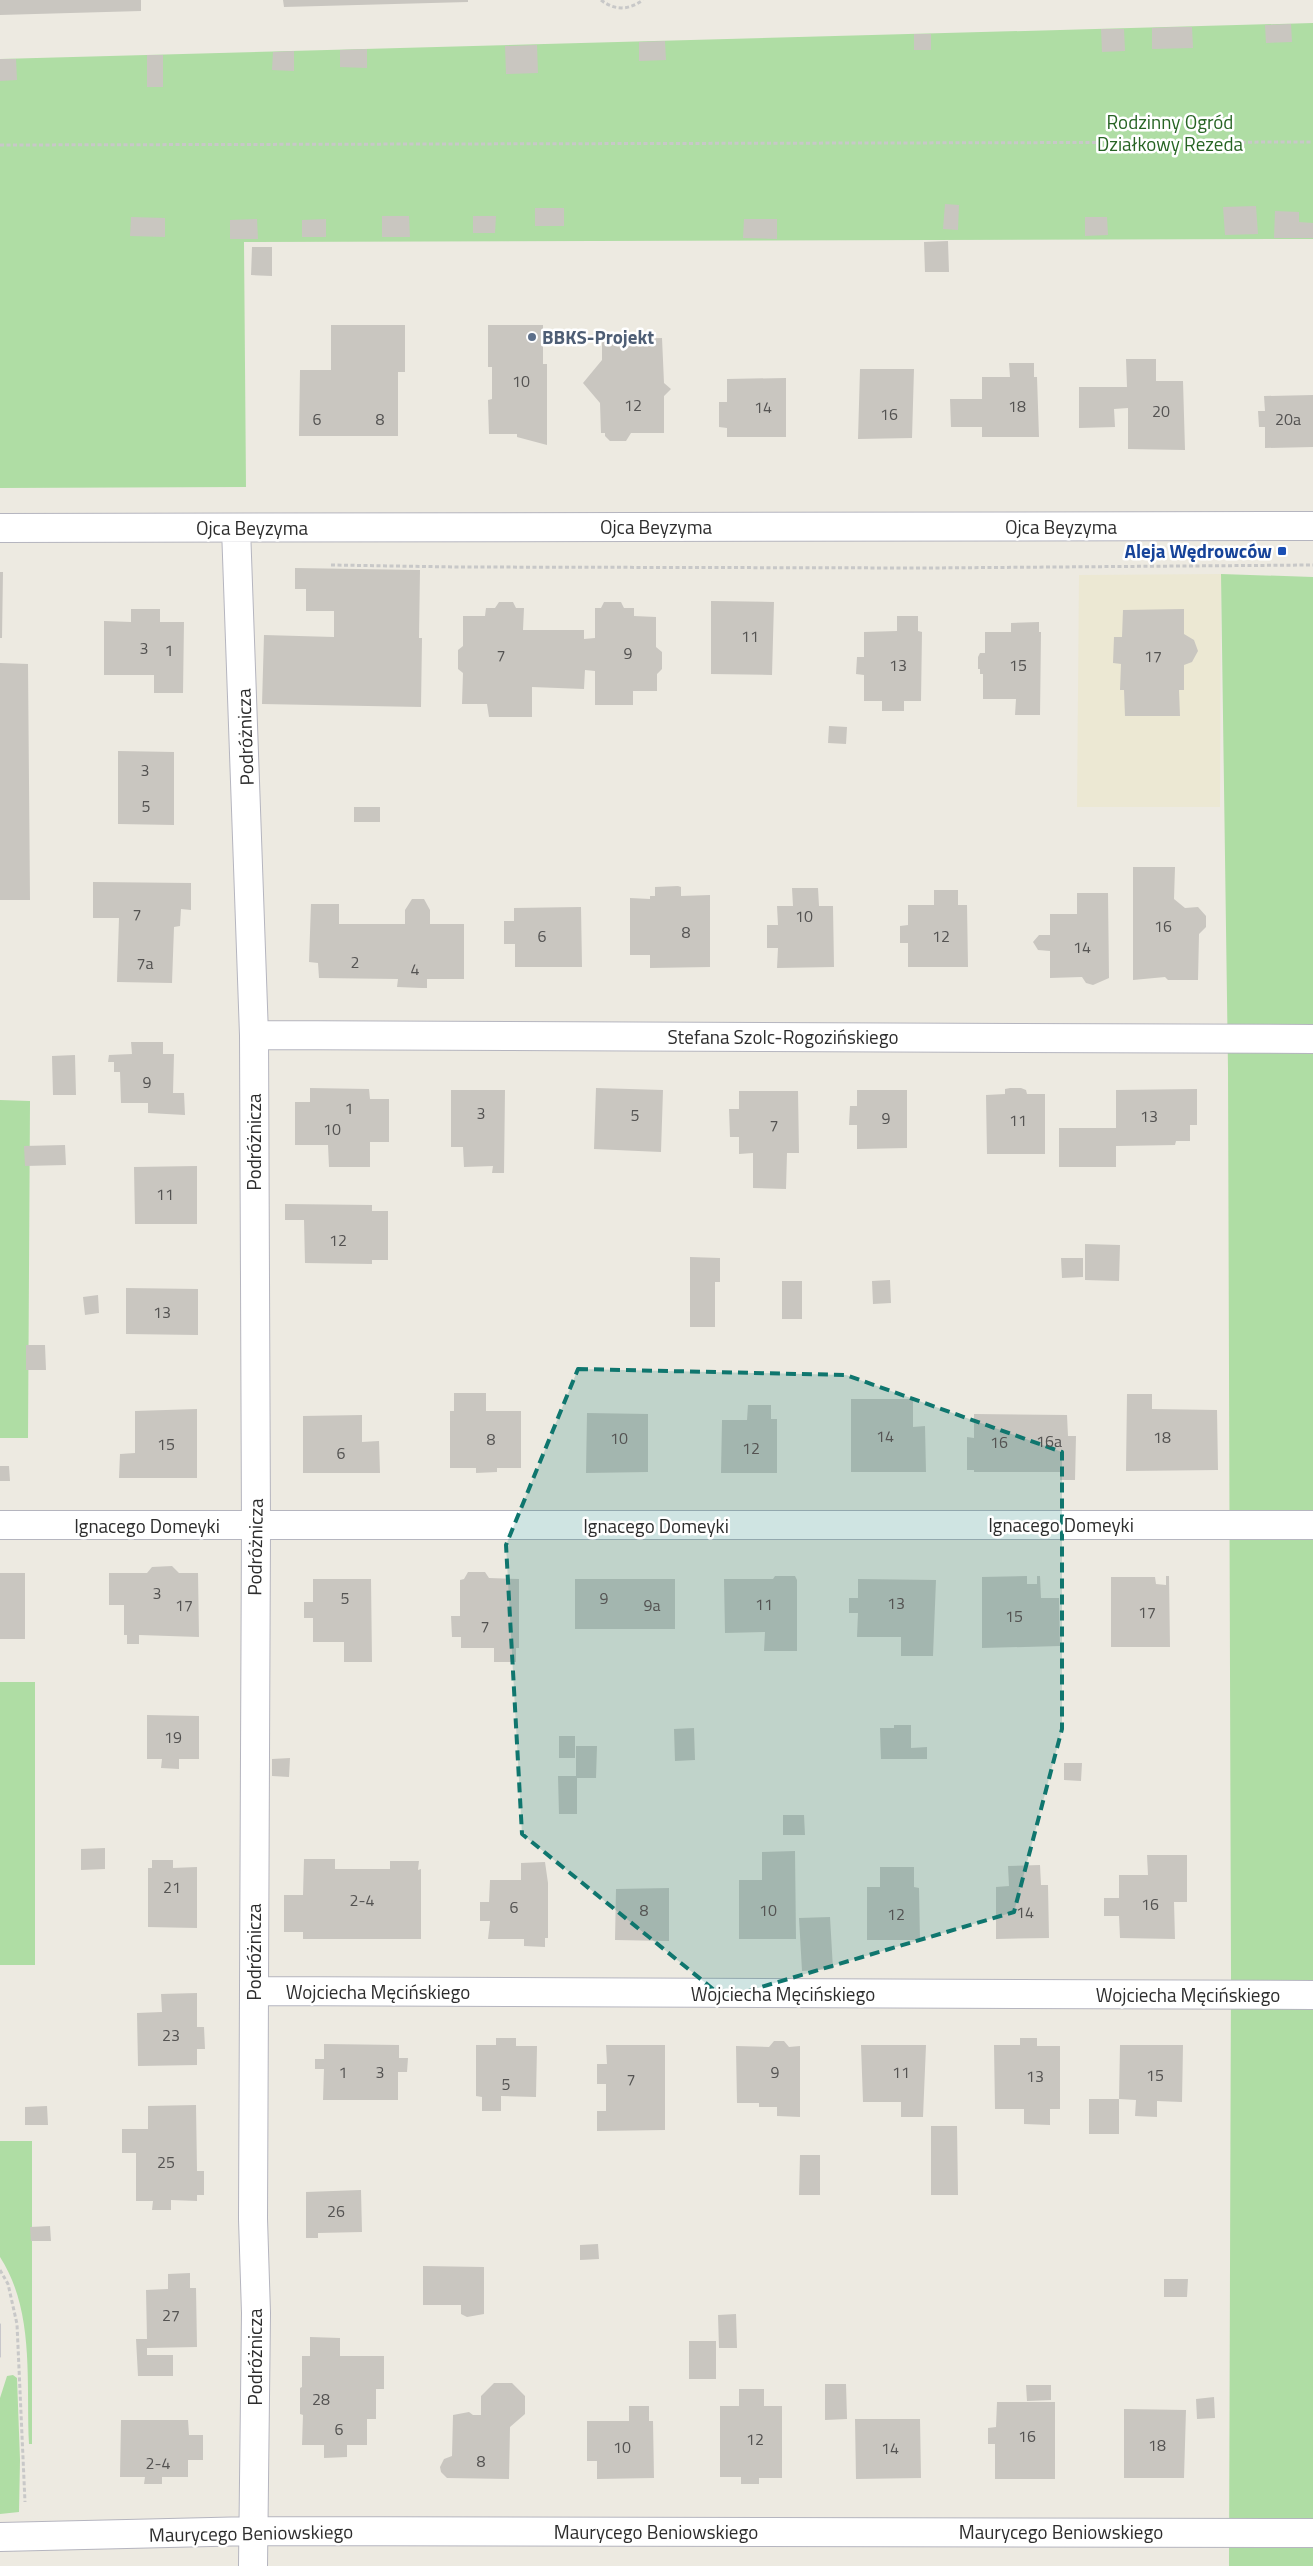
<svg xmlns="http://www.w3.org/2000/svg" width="1313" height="2566" viewBox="0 0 1313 2566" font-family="'Titillium Web',sans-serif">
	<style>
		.education { fill: #ece8d3 }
		.green { fill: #afdda4 }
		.building { fill: #c9c6c0 }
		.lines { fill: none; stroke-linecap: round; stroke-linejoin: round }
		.street-casing { stroke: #b5b5bf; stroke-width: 30 }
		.path { stroke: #c8c8c8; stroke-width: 3; stroke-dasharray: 4 2.5; stroke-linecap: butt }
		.street { stroke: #fff; stroke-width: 28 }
		.tram { stroke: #a4a4b5; stroke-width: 1 }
		.marked { fill: #0f766e; fill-opacity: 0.2; stroke: #0f766e; stroke-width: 4; stroke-dasharray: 10 6; stroke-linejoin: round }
		.service-dot { fill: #5c6f8a; stroke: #fff; stroke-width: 2 }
		.transit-dot { fill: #1a4fb4; stroke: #fff; stroke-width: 2 }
		.labels { text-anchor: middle; stroke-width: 5; stroke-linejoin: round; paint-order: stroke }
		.number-label { font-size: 16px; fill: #545352 }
		.park-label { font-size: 19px; fill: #276424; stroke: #fff }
		.service-label { font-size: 19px; font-weight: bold; fill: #4e5e75; stroke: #fff; text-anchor: start }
		.street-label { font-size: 19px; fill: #2d2d2d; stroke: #fff }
		.transit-label { font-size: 19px; font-weight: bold; fill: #164399; stroke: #fff; text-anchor: end }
	</style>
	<rect width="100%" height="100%" fill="#edeae1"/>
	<path class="education" d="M1221,574L1220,807H1077L1079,575Z"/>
	<path class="green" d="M1313,23V239L244,242L246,487L0,488V59Z
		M1221,574L1313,577V2566H1229L1231,1974L1228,1069Z
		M0,1100L30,1101L28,1438H0Z
		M0,1682H35V1965H0Z
		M0,2141H32V2444H29C26,2382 35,2311 0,2257Z
		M13,2375L17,2378L20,2460L19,2512L0,2514V2398L7,2376Z"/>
	<path class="building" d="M0,0H141V11L0,15Z
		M283,0H468V2L284,7Z
		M1291,24L1292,42L1266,43L1265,25Z
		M1174,27H1192L1193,48L1152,49V28Z
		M1101,29H1124L1125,51L1102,52Z
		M914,34H931V50H914Z
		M665,41L666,60L639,61V42Z
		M537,45L538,73L506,74L505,46Z
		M367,49V68L340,67V50Z
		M294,51V71L272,70L273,52Z
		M147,55H163V87H147Z
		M0,59H16L17,80L0,81Z
		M945,204L959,205L958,230L943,229Z
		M1256,206L1258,234L1225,235L1223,207Z
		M535,208H564V226H535Z
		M1275,211L1299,212V222L1313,223V238H1274Z
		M382,216H409L410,237H382Z
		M473,216H496L495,233H473Z
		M131,217L165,218V237L130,236Z
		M1085,217H1107L1108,235L1085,236Z
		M257,219L258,239H230V220Z
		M326,219V237H302V220Z
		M744,219H777V239L743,238Z
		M948,241L949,272H925L924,242Z
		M252,247H272V276L251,275Z
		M331,325H405V372H398V436H299L300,370H331Z
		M488,325H543V364H547V445L517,437V434H489L488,400L492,399V367H488Z
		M662,338L664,383L671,389L664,396V433H631L626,441H610L605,436V433H601L600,403L583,383L602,360V339Z
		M1126,359H1156V381H1183L1185,450L1128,449V408L1114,409L1115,427L1079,428V387H1127Z
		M1009,363H1034V377H1037L1039,437H982V427H951L950,399H982V377H1010Z
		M860,369H914L912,438L858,439Z
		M786,378V437H727V428L719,427V402H727V379Z
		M1313,395V447L1265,448V427H1259L1258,411H1265L1264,396Z
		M295,568L420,570L419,638H422L421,707L262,704L264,635L334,637V611H306V589H295Z
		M0,572H3L2,638H0Z
		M711,601L774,602L772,675L711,674Z
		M499,602H513L516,608H524L523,630H584V639L595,638V608H601L604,602H621L624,608H634V616L656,617V647L662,652V669L657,674V691H633V705H595V671L585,670L584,689L532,687V717H489L487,704H462L463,673L458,669V650L463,646V616H485L486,608H495Z
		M131,609H160V622H184L183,693H154V675H104V621L131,622Z
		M1184,609V634L1194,640L1198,651L1192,662L1184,665V690H1179L1180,716H1125L1124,690H1120L1121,664L1113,663L1114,637H1122L1123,610Z
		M897,616H918V631L922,632L921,701H904V711H882V701H864V675L856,674L857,657H864V632L897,631Z
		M1039,622V632H1041L1040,715H1015L1016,699H983V674H980V669H978V657L980,653H985V632H1011V623Z
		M0,663L28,664L30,900H0Z
		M829,726L847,727L846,744L828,743Z
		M118,751L174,752V825L118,824Z
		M354,807H380V822H354Z
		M1133,867H1175L1174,899L1185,908L1198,907L1206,916V927L1199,934L1198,980H1168L1165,977L1133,980Z
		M93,882L191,883V910L181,909L180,926L174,927L172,983L117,982L119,918H93Z
		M678,886L681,887V896L710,895V967L650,968V955H630V898L650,899V896H655V887Z
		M792,888H818L819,906H833L834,967L777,968L778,948H767V925H778L777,906H793Z
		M934,890H958V905H967L968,967H908V943H900V926L908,925V905H934Z
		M1077,893H1108L1109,978L1093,985L1086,983L1082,977L1050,978V951L1038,950L1033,942L1039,935H1050V914H1077Z
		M412,899H424L430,910V924H464V979H427V988H422L397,987L398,979L319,978L318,963L309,962L311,904H339V924H405V910Z
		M581,907L582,967H515V944H504V921H514V908Z
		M131,1042H163V1054H174L173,1093H184L185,1115L148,1113V1103H121L120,1072H114V1062H108L109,1055L132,1054Z
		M75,1055L76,1095H53L52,1056Z
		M310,1088L369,1089L370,1099H389V1142H370V1167H329L328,1145H295V1102H310Z
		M596,1088L663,1090L661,1152L594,1149Z
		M1010,1088H1021L1026,1090L1027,1094H1045V1154H987L986,1095L1005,1094V1089Z
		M1197,1089V1125H1190V1141H1176L1175,1145L1116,1146V1167H1059V1128H1116V1090Z
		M451,1090H505L504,1173H492L493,1166L464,1167L463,1147H451Z
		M857,1090H907V1148L857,1149V1125H849L850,1106H857Z
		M739,1091H798L799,1153H787L786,1189L753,1188V1153L739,1154V1137H730L729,1109H739Z
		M65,1145L66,1165L25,1166L24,1146Z
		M197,1166V1224H135L134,1167Z
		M285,1204L372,1205V1211H388V1260H372V1264L305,1263L304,1220H285Z
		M1085,1244L1120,1245L1119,1281L1085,1280Z
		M690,1257L720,1258V1282H715V1327H690Z
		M1061,1258H1083V1277L1062,1278Z
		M890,1280L891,1303L873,1304L872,1281Z
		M782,1281H802V1319H782Z
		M126,1288L198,1289V1335L126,1334Z
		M98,1295L99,1313L85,1315L83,1297Z
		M26,1345H45L46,1370H26Z
		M454,1393H486V1411H521V1468H497V1472L476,1473V1468H450V1411H454Z
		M1127,1394H1152V1409L1217,1410L1218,1470L1126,1471Z
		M851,1399H913V1427L925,1426L926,1472H851Z
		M748,1405H771V1419H777V1473H721L722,1420H747Z
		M197,1409V1478H119L120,1454L135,1453V1411Z
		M587,1413L648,1414V1472L586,1473Z
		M974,1414L1067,1415L1068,1436H1076L1075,1480H1060V1472H974V1470H967V1437L974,1438Z
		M362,1415V1442L379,1441L380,1473H303V1416Z
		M0,1466H9L10,1481H0Z
		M172,1566L179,1573H198L199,1637L139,1635V1644H127V1635H124V1605H109V1573H147L152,1567Z
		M468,1572H485L489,1578L519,1579V1648H516V1662H494V1648H461V1637H452L451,1616H460V1580L464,1579Z
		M0,1573H25V1639H0Z
		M775,1576H795L797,1580V1651H764L765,1632L725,1633L724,1579H773Z
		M1027,1576V1584H1037V1576H1040L1041,1598H1059L1060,1646L982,1648V1577Z
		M1166,1576H1169L1170,1647H1111V1577H1155L1156,1584L1166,1585Z
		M313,1579H371L372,1662H344V1642H313V1618H304V1602H313Z
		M575,1579H675V1629H575Z
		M858,1579L936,1580L933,1656H901V1637H857L858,1613H849V1598H858Z
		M147,1715L199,1716V1759H179V1769L161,1768L162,1759H147Z
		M894,1725H911V1748L927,1747V1759H881L880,1728H894Z
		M694,1728L695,1760L675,1761L674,1729Z
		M559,1736H575V1758H559Z
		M576,1746H597L596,1778H577V1814H559L558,1776H576Z
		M290,1758L289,1777L272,1776V1759Z
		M1064,1763H1082L1081,1781L1064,1780Z
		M783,1815H804L805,1835H783Z
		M105,1848V1869L81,1870V1849Z
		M795,1851L796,1939H739V1880H762V1852Z
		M1147,1855H1187V1902H1174L1175,1939L1120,1938L1119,1916H1104V1898H1119V1875H1148Z
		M304,1859H335V1869H390V1861H419L418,1870L421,1869V1939H303V1932H284V1895H303Z
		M152,1860H173V1868L197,1867V1928L148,1927V1868H152Z
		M545,1862L548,1883V1938H545V1947L524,1946V1939H488L490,1921H480V1902H489L490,1880H521V1863Z
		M1040,1865L1041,1885H1048L1049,1938L996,1939V1887L1009,1886L1008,1866Z
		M880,1867H914V1887L919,1888L920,1940H867V1887H880Z
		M669,1888V1941L615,1940L616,1889Z
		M830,1917L833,1969L802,1971L799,1918Z
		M197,1993V2027H204L205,2049H197V2065L138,2066L137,2013L162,2012L161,1994Z
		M496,2038H516V2046H537L536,2097L501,2096V2111H482V2097L476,2096V2045H496Z
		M1020,2038H1037V2046H1060V2109H1050V2125L1024,2124V2109H995L994,2045H1020Z
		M774,2041H784L789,2047L800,2046V2117L777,2116V2107H759V2103H737L736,2046L769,2047Z
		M324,2044L399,2045V2058H408L407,2072H398V2100H323L324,2069H315V2059H324Z
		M606,2045H665V2130L597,2131V2111H606V2084H597V2064H607Z
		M861,2045H926L923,2117H901V2102H863Z
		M1120,2045H1183L1182,2102L1157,2101V2117L1135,2116L1136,2100L1119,2099V2134H1089V2099H1119Z
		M196,2105L197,2171H204V2195H197V2201L171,2200V2210H152L153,2201H136V2153H122V2129H148V2106Z
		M47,2106L48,2125H25V2107Z
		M931,2126H957L958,2195H931Z
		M800,2155H820V2195H799Z
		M361,2190L362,2232L318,2233V2238H306V2192Z
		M50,2226L51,2241H31L30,2227Z
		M598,2244L599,2259L580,2260V2245Z
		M423,2266L484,2267V2314L467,2317L461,2314V2305H423Z
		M190,2273V2288H196L197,2347L147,2348V2355H173V2376H138L136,2339H147L146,2290L168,2289V2274Z
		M1164,2279H1188L1187,2297H1164Z
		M736,2314L737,2348H719L718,2315Z
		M310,2337L340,2338V2356H384V2389H376V2419H367V2445H347V2457L324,2458V2445H302L303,2415L300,2414V2388L302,2387V2356H310Z
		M689,2341H716V2379H689Z
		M494,2383H512L525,2396V2414L510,2427L509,2479L447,2478L441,2472L440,2467L444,2459L452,2456L453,2415L469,2412L473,2415H481V2396Z
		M825,2384H846L847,2419L825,2420Z
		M1026,2385H1051V2400L1027,2401Z
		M739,2389H764V2406H782V2478H759V2484H741V2477H720V2406H739Z
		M1214,2397L1215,2418L1197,2419L1196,2399Z
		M997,2402H1055V2479H995V2444H988V2428L996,2427Z
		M629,2406H649V2421H653L654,2478L597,2479V2461H587V2421H629Z
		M1124,2409L1186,2410L1184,2478H1124Z
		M855,2419H920L921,2478L856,2479Z
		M121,2420H188L189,2435H203V2460H188V2477H162V2484H144L145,2477H120Z"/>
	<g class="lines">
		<defs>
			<path id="street" d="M0,528L1313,526
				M236,528L254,1035L256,1526L253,2219L256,2313L253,2566
				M254,1035L1313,1039
				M0,1525H1313
				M254,1991L1313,1995
				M0,2537L253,2531L1313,2533"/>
		</defs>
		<use href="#street" class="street-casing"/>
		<path class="path" d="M601,0C615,11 629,10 643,0
			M0,145L1313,142
			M331,565L458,567L927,568L1313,565
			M0,2270L8,2284L17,2324L25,2502"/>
		<use href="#street" class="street"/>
		<path class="tram" d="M0,2324V2357"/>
	</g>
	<path class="marked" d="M578,1369L846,1375L1062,1452V1729L1014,1912L724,1998L522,1834L506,1545Z"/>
	<circle class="service-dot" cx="532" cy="337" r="5"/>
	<rect class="transit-dot" x="1277" y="546" width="10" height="10" rx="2.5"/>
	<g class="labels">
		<g class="number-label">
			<text x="521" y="387">10</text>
			<text x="633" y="411">12</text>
			<text x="1017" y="412">18</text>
			<text x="763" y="413">14</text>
			<text x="1161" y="417">20</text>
			<text x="889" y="420">16</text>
			<text x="317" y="425">6</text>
			<text x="380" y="425">8</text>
			<text x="1288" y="425">20a</text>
			<text x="750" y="642">11</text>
			<text x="144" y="654">3</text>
			<text x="169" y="656">1</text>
			<text x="628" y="659">9</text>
			<text x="501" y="661">7</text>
			<text x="1153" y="662">17</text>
			<text x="898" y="671">13</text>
			<text x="1018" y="671">15</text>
			<text x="145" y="776">3</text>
			<text x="146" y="812">5</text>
			<text x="137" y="920">7</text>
			<text x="804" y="922">10</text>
			<text x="1163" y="932">16</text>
			<text x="686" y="938">8</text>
			<text x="542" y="942">6</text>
			<text x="941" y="942">12</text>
			<text x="1082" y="953">14</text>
			<text x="355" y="968">2</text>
			<text x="145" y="969">7a</text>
			<text x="415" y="975">4</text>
			<text x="147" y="1088">9</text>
			<text x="349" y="1114">1</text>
			<text x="481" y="1119">3</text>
			<text x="635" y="1121">5</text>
			<text x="1149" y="1122">13</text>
			<text x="886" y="1124">9</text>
			<text x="1018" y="1126">11</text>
			<text x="774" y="1131">7</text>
			<text x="332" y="1135">10</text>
			<text x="165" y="1200">11</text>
			<text x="338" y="1246">12</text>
			<text x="162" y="1318">13</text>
			<text x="885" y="1442">14</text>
			<text x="1162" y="1443">18</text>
			<text x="619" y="1444">10</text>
			<text x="491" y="1445">8</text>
			<text x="1049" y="1447">16a</text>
			<text x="999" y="1448">16</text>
			<text x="166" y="1450">15</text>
			<text x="751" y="1454">12</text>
			<text x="341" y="1459">6</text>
			<text x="157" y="1599">3</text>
			<text x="345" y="1604">5</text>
			<text x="604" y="1604">9</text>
			<text x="896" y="1609">13</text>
			<text x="764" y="1610">11</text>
			<text x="184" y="1611">17</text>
			<text x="652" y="1611">9a</text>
			<text x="1147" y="1618">17</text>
			<text x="1014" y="1622">15</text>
			<text x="485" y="1632">7</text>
			<text x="173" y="1743">19</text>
			<text x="172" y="1893">21</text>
			<text x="362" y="1906">2-4</text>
			<text x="1150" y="1910">16</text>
			<text x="514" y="1913">6</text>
			<text x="644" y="1916">8</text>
			<text x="768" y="1916">10</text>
			<text x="1025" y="1918">14</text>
			<text x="896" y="1920">12</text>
			<text x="171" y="2041">23</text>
			<text x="343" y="2078">1</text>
			<text x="380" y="2078">3</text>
			<text x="775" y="2078">9</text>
			<text x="901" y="2078">11</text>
			<text x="1155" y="2081">15</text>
			<text x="1035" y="2082">13</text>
			<text x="631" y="2085">7</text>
			<text x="506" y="2090">5</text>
			<text x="166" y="2168">25</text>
			<text x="336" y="2217">26</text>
			<text x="171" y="2321">27</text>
			<text x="321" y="2405">28</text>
			<text x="339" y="2435">6</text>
			<text x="1027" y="2442">16</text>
			<text x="755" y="2445">12</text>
			<text x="1157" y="2451">18</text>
			<text x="622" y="2453">10</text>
			<text x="890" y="2454">14</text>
			<text x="481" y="2467">8</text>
			<text x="158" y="2469">2-4</text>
		</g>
		<g class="park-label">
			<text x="1170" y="129">Rodzinny Ogród<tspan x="1170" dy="22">Działkowy Rezeda</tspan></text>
		</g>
		<g class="service-label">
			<text x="542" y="344">BBKS-Projekt</text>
		</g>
		<g class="street-label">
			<text x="656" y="534">Ojca Beyzyma</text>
			<text x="1061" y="534">Ojca Beyzyma</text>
			<text x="252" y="535">Ojca Beyzyma</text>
			<text transform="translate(245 737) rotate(-92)" y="7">Podróżnicza</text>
			<text x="783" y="1044">Stefana Szolc-Rogozińskiego</text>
			<text transform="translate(254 1142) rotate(-90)" y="7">Podróżnicza</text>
			<text x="1061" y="1532">Ignacego Domeyki</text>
			<text x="147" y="1533">Ignacego Domeyki</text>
			<text x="656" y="1533">Ignacego Domeyki</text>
			<text transform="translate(255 1547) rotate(-89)" y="7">Podróżnicza</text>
			<text transform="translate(254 1952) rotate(-90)" y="7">Podróżnicza</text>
			<text x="378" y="1999">Wojciecha Męcińskiego</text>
			<text x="783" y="2001">Wojciecha Męcińskiego</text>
			<text x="1188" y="2002">Wojciecha Męcińskiego</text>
			<text transform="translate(255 2357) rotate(-90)" y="7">Podróżnicza</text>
			<text x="656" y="2539">Maurycego Beniowskiego</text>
			<text x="1061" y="2539">Maurycego Beniowskiego</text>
			<text transform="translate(251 2533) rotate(-1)" y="7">Maurycego Beniowskiego</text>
		</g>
		<g class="transit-label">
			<text x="1272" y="558">Aleja Wędrowców</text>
		</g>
	</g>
</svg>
